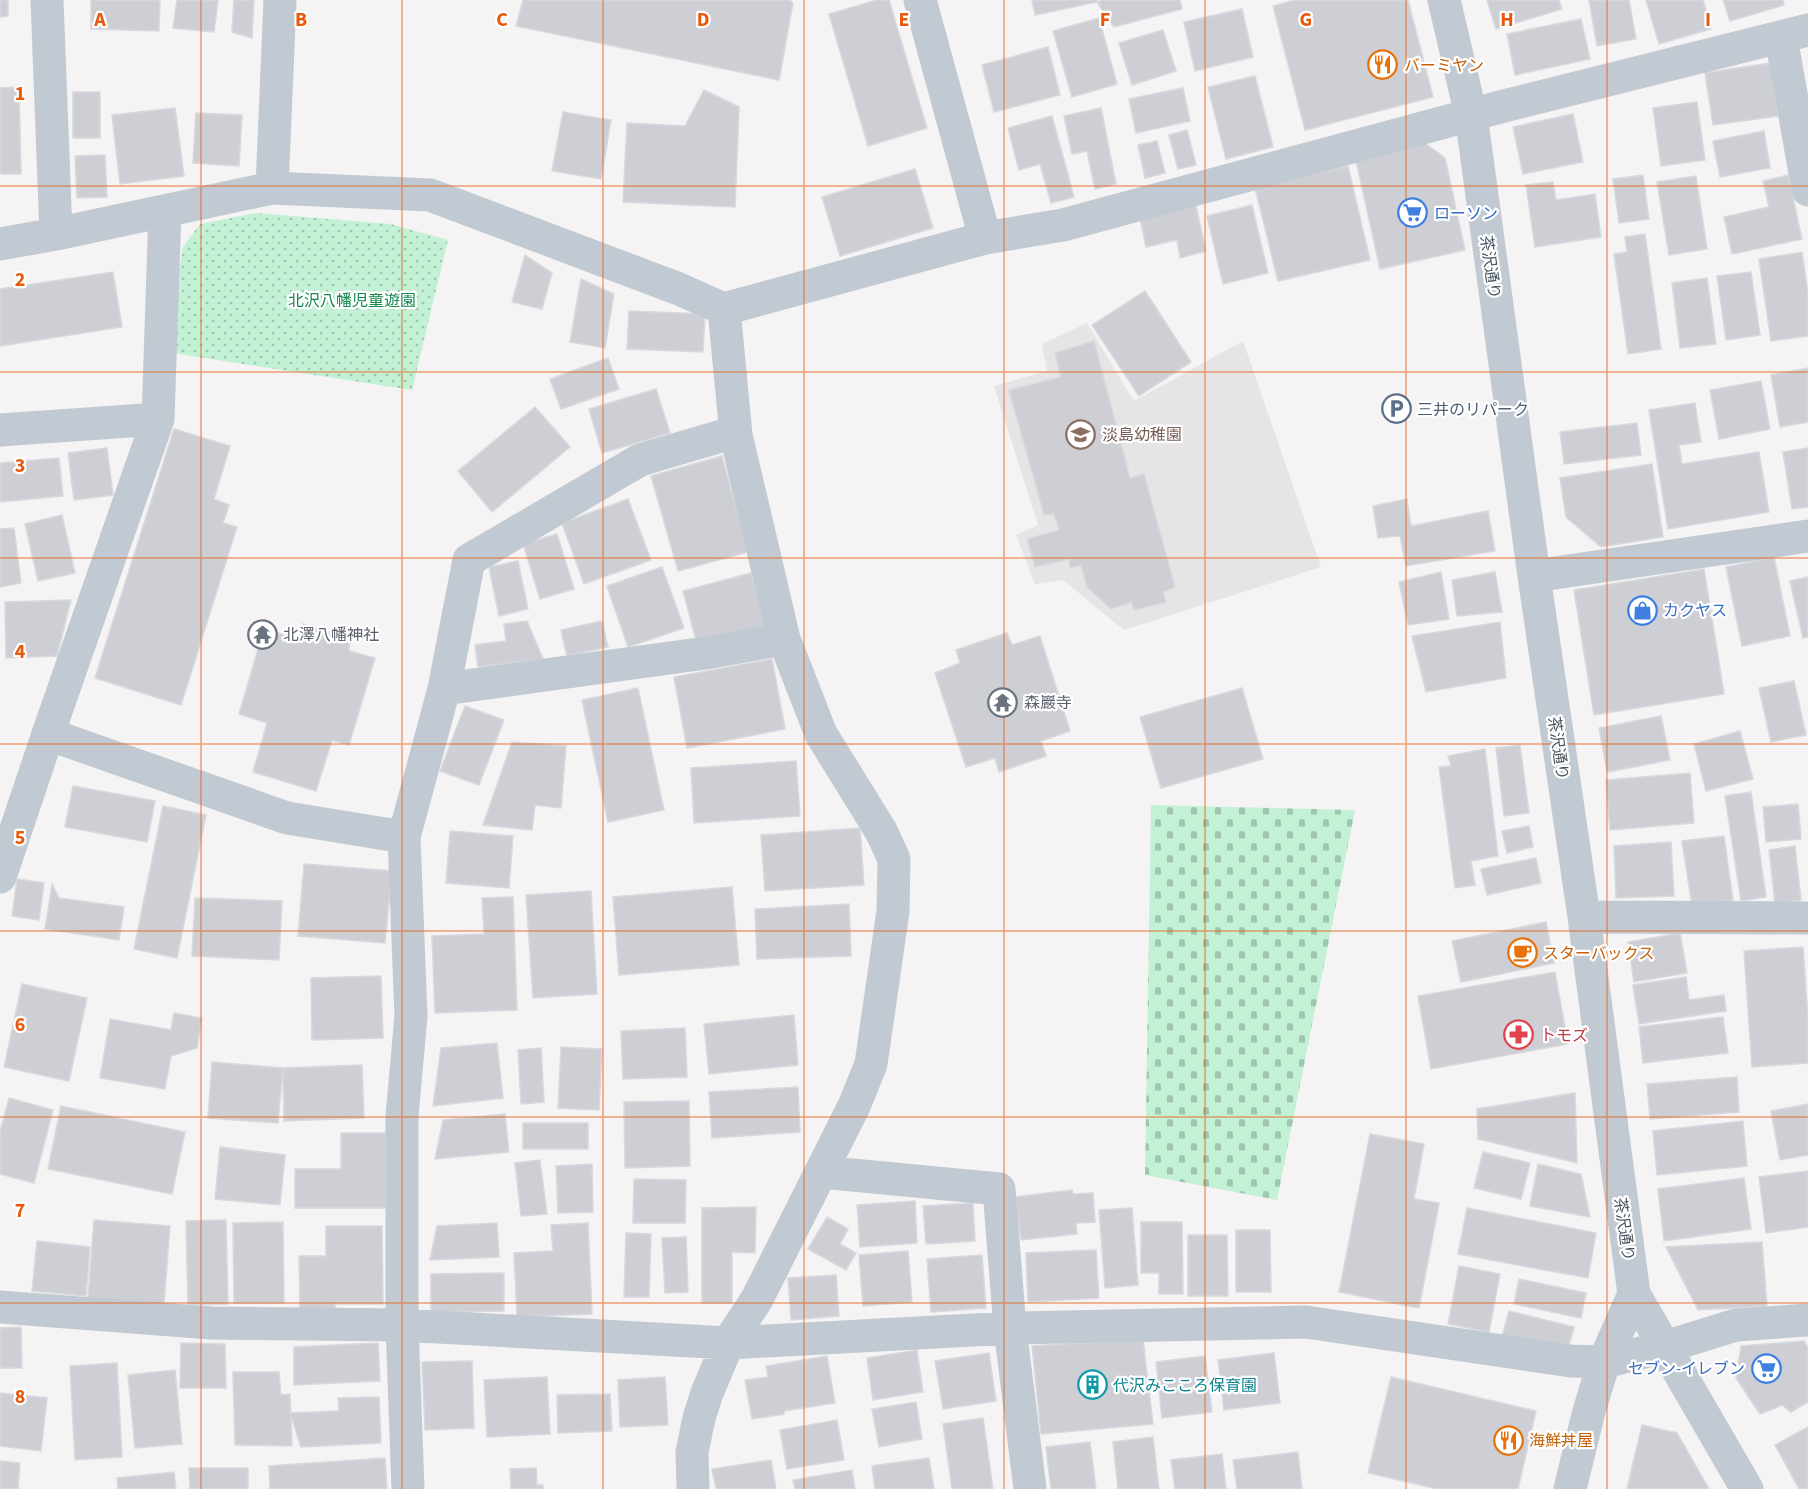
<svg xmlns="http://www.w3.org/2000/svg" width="1808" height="1489" viewBox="0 0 1808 1489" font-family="'Source Sans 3','Noto Sans JP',sans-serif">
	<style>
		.education { fill: #e6e4e5 }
		.green { fill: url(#green-dots) }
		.cemetery { fill: url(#cemetery-stones) }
		.building { fill: #cdcfd5; stroke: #d7d9de; stroke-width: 1.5 }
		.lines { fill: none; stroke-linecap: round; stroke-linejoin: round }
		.minor { stroke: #c1cad2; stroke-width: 33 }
		.grid { fill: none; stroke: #e8590c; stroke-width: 1.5; stroke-opacity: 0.55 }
		.labels { text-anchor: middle; stroke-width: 4.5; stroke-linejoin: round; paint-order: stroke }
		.food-label { font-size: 16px; fill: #c56008; stroke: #fff; text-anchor: start }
		.shop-label { font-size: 16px; fill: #366cbe; stroke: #fff; text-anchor: start }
		.street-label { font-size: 16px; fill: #4a5661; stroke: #fff }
		.park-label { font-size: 16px; fill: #17864f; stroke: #fff }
		.service-label { font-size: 16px; fill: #4e5e75; stroke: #fff; text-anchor: start }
		.education-label { font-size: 16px; fill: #785e54; stroke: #fff; text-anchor: start }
		.worship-label { font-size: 16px; fill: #5b616d; stroke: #fff; text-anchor: start }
		.health-label { font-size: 16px; fill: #be3a42; stroke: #fff; text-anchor: start }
		.culture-label { font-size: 16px; fill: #0d838f; stroke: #fff; text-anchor: start }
		.grid-label { font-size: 20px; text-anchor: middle; font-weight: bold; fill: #e8590c; stroke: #fff; stroke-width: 4.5; stroke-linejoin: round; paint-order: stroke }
	</style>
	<defs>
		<pattern id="green-dots" width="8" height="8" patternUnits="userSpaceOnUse" patternTransform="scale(1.5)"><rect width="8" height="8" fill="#c3f1d5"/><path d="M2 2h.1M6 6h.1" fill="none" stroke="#a0c6b0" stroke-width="1.8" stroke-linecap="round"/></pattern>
		<pattern id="cemetery-stones" width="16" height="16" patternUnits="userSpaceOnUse" patternTransform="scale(1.5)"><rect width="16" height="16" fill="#c3f1d5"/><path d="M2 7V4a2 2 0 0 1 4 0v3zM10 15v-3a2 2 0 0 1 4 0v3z" fill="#a0c6b0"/></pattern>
	</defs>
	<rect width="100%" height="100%" fill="#f5f3f3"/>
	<path class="education" d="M1087,323L1134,401L1243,341L1321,567L1124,630L1063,580L1035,584L1016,535L1038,525L994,386L1047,371L1042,344Z"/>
	<path class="green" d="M256,213L391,224L448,240L412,390L165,352L183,247L200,224Z"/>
	<path class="cemetery" d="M1151,805L1355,810L1277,1200L1145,1175Z"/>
	<path class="building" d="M0,0H8V16L0,17Z
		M91,0H160L159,31L91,29Z
		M177,0H218L214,32L173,28Z
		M234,0H254L252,38L232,32Z
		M523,0H789L793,3L779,80L516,26Z
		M877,0H889L927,128L868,146L829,14Z
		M1032,0H1097V2L1035,15Z
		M1103,0H1180L1182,9L1114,27L1097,2Z
		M1295,0H1408L1433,97L1305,130L1273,6Z
		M1487,0H1559L1562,9L1496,29Z
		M1589,0H1629L1636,39L1597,46Z
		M1646,0H1703L1711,29L1659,44Z
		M1723,0H1783L1784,5L1730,21Z
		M1242,9L1253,57L1195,71L1184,22Z
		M1099,18L1117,84L1072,97L1053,31Z
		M1581,19L1590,59L1515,75L1507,34Z
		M1163,30L1176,71L1132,85L1119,43Z
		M1048,47L1060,95L994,112L982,65Z
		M1770,63L1778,116L1713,125L1705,73Z
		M1255,76L1273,147L1226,159L1208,87Z
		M19,87L21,174H0V88Z
		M1183,88L1190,121L1136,133L1129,99Z
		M704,90L739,107L735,207L623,202L627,123L685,126Z
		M73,92H100V138H73Z
		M1697,102L1705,160L1661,166L1653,108Z
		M175,108L184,176L120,184L112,115Z
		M1101,108L1116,184L1095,189L1087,151L1072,154L1064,116Z
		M563,112L611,120L601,179L552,171Z
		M196,113L242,115L239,166L193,163Z
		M1573,114L1583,162L1523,174L1513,127Z
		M1052,116L1074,197L1051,203L1040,164L1019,170L1008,128Z
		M1187,130L1196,165L1178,169L1169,135Z
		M1764,131L1770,168L1720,177L1713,141Z
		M1157,141L1165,173L1145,178L1138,145Z
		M1422,141L1445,158L1465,250L1380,269L1355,156Z
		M105,155L107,197L77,198L75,156Z
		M1348,166L1370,260L1278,281L1255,188Z
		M915,169L933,228L840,256L822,197Z
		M1643,175L1649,219L1619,223L1613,179Z
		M1788,175L1802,239L1732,254L1724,217L1769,207L1763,181Z
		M1696,176L1707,249L1669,255L1657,182Z
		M1553,182L1556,200L1595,194L1601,237L1535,247L1526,185Z
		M1195,202L1206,251L1180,258L1177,240L1146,247L1139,214Z
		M1252,205L1268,273L1223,284L1207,216Z
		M1645,234L1661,349L1628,354L1614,254L1627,252L1625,237Z
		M1802,252L1808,294V336L1771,341L1759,259Z
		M525,255L552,273L542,309L512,302Z
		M113,272L122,327L0,346V289Z
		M1751,272L1760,335L1726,340L1717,276Z
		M1707,278L1716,344L1680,348L1672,283Z
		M581,279L614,294L605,348L570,342Z
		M1145,291L1191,362L1139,396L1092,325Z
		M629,311L705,314L703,352L627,349Z
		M1094,341L1130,478L1144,474L1175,587L1163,592L1166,602L1134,610L1131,602L1111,609L1087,587L1081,565L1070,568L1069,559L1035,567L1027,539L1059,530L1054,514L1044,515L1009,390L1061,377L1055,353Z
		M608,358L619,389L561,409L550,379Z
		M1808,368V422L1780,427L1771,375Z
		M1761,381L1770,429L1719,439L1710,390Z
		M656,389L670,433L602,453L589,409Z
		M1695,403L1701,442L1679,445L1682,464L1759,452L1769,512L1668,529L1649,410Z
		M535,407L570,447L492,512L458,471Z
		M1637,423L1641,455L1564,464L1560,432Z
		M174,429L230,446L214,499L229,505L223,523L237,527L181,705L95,678Z
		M107,448L113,495L74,500L68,453Z
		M1808,448V507L1792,509L1783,452Z
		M722,456L748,552L678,571L651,476Z
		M59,458L63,496L0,502V463Z
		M1652,464L1663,537L1601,547L1566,517L1560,478Z
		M628,499L651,560L584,584L562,523Z
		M1407,499L1411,526L1488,511L1495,551L1406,566L1400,536L1378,538L1373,506Z
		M62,515L75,573L38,581L25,524Z
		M14,528L21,583L0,587V529Z
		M557,534L574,589L540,599L523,544Z
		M1774,557L1790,636L1742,646L1726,567Z
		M518,561L528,609L499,616L489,567Z
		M662,567L684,628L628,647L607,586Z
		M1704,569L1724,694L1594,715L1574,590Z
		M1441,572L1449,619L1408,625L1399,582Z
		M1495,572L1502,612L1457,616L1452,580Z
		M751,573L767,629L698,648L683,591Z
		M1808,577V637L1803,638L1790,581Z
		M71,600L57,656L6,658L5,602Z
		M527,621L543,659L478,667L475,645L506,641L504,624Z
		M602,621L608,647L567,656L561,630Z
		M1500,622L1506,678L1426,692L1412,636Z
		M302,624L350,638L349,651L375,658L349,745L332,740L316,791L253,772L267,723L239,714L264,629L298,639Z
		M1007,633L1012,645L1040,636L1070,731L1041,741L1046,756L999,772L995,758L966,767L935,673L960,663L956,650Z
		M772,659L785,729L687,748L674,677Z
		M1794,681L1806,735L1771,742L1759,688Z
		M638,688L664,810L608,822L582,700Z
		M1242,688L1263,759L1161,788L1140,717Z
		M465,706L504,720L479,785L440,771Z
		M1661,716L1670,760L1607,772L1599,728Z
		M1740,731L1753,779L1706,791L1694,744Z
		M512,742L566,746L561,808L535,805L532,830L483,825Z
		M1520,745L1529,813L1504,816L1496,748Z
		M1485,749L1498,856L1471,861L1475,885L1455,888L1439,767L1451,766L1448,756Z
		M796,761L800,816L694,823L691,768Z
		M1690,773L1694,823L1610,830L1606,780Z
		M73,786L155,801L147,842L65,827Z
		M1751,792L1766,897L1741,901L1725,796Z
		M1798,804L1801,839L1766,842L1763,807Z
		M163,806L206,815L177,958L134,949Z
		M1529,826L1533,847L1507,853L1502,831Z
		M860,828L864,885L765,891L761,835Z
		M450,831L513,836L509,888L446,883Z
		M1724,836L1733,900L1692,906L1682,841Z
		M1671,842L1674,896L1616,898L1614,846Z
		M1795,846L1801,900L1775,903L1769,850Z
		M1536,858L1541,883L1487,895L1481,869Z
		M304,864L392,871L385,943L298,936Z
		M17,879L44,883L39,920L12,916Z
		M52,884L59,898L124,907L119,940L45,929Z
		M732,887L739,965L619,975L613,897Z
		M591,891L597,994L533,998L526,895Z
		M513,897L517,1010L435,1013L432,936L484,934L482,898Z
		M195,898L282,901L279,960L192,956Z
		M849,904L851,956L757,959L755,909Z
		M1546,922L1554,963L1461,982L1452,941Z
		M1680,933L1687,973L1634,982L1628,942Z
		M1803,947L1808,1018V1063L1752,1067L1744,951Z
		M1555,972L1568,1044L1431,1069L1418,996Z
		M381,976L383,1038L312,1040L311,978Z
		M1686,977L1689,1000L1724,995L1726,1011L1639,1024L1633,985Z
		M22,984L87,998L69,1081L4,1067Z
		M174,1013L202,1018L197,1048L171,1056L165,1089L100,1078L110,1019L171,1030Z
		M794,1015L798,1065L709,1074L704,1024Z
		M1723,1017L1728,1053L1643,1063L1639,1027Z
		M685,1028L687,1077L623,1079L621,1031Z
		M497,1043L503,1098L433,1106L441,1048Z
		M561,1047L602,1049L599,1110L558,1108Z
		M541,1048L544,1102L521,1104L518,1050Z
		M212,1062L283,1068L278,1123L208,1118Z
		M362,1065L364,1118L284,1121L283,1068Z
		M1737,1077L1739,1112L1650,1119L1647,1084Z
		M798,1087L800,1132L712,1138L709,1092Z
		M1575,1093L1577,1163L1478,1139L1477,1109Z
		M9,1098L53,1110L34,1183L0,1174V1132Z
		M689,1101L690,1166L625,1168L624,1102Z
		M1808,1104V1155L1780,1160L1771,1111Z
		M61,1106L185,1132L172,1194L48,1169Z
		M505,1114L509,1152L435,1159L443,1120Z
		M1743,1121L1747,1166L1657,1175L1653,1131Z
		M523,1123H588V1149H523Z
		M341,1133H386V1208H295V1169H341Z
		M1370,1134L1424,1144L1414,1199L1439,1203L1419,1308L1339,1292Z
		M220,1147L285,1155L280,1205L215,1199Z
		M1483,1152L1530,1163L1521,1199L1474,1188Z
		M540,1160L547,1214L521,1216L515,1163Z
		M592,1164L593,1212L558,1213L556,1166Z
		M1538,1164L1581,1174L1590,1217L1530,1206Z
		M1808,1171V1227L1766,1233L1759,1177Z
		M1744,1178L1751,1229L1664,1241L1658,1189Z
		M634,1179L686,1180L685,1223H633Z
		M1072,1190L1073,1194L1093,1193L1095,1222L1076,1223L1077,1234L1021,1240L1015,1197Z
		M915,1201L917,1243L860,1247L857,1205Z
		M973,1203L975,1241L926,1244L923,1206Z
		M756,1207L755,1253L732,1252V1303H702V1208Z
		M1132,1208L1138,1285L1105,1288L1099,1210Z
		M1467,1208L1596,1233L1588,1278L1458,1254Z
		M827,1217L848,1229L840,1244L856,1253L846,1270L808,1249Z
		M94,1220L170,1226L164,1304L88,1299Z
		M226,1220L228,1304L188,1305L186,1221Z
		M283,1222L284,1303H234L233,1223Z
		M1141,1222H1182L1183,1294H1159V1273H1141Z
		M497,1223L499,1257L430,1260L437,1226Z
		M588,1223L592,1314L517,1317L514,1253L553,1251L551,1225Z
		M326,1226H382L383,1304H335L336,1315L300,1316L299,1256H326Z
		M1236,1230H1270L1271,1292H1236Z
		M626,1233L651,1234L649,1297H624Z
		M1188,1235H1227L1228,1296H1188Z
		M686,1237L688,1292L665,1293L662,1238Z
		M37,1241L90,1247L86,1296L32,1291Z
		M1762,1242L1767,1306L1698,1310L1666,1247Z
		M1096,1250L1099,1298L1028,1302L1026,1253Z
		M908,1251L912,1302L863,1306L859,1255Z
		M982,1255L986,1308L931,1312L927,1259Z
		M1459,1266L1500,1274L1489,1332L1448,1324Z
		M504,1273V1311L431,1312V1274Z
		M836,1275L839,1316L791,1320L788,1278Z
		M1519,1279L1586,1293L1581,1318L1514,1304Z
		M1509,1311L1574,1327L1567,1353L1502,1337Z
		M21,1327L22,1368H0V1328Z
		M1143,1339L1153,1424L1041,1434L1032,1346Z
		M1143,1339L1153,1424L1041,1434L1032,1346Z
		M1804,1341L1808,1348V1402L1791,1412L1782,1405L1760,1414L1736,1378L1741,1346Z
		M181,1343L225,1344L226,1388H180Z
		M378,1343L380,1381L294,1385V1347Z
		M917,1350L923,1392L873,1400L867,1358Z
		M989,1353L996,1401L943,1409L935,1361Z
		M1274,1353L1280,1403L1224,1410L1218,1360Z
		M827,1356L835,1403L784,1411V1414L752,1419L745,1380L768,1377L766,1366Z
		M1205,1356L1212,1412L1162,1418L1156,1362Z
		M472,1361L474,1428L425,1430L422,1362Z
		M117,1363L122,1457L75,1460L70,1366Z
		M175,1370L182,1444L135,1448L128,1375Z
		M233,1372H279L281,1395L290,1394L292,1446L235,1445Z
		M547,1377L550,1434L487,1437L484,1380Z
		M665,1377L668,1425L620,1427L618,1380Z
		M1391,1377L1536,1411L1518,1489H1438L1368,1473Z
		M0,1393L47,1398L41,1451L0,1446Z
		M610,1394L612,1431L558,1433L557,1395Z
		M379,1397L381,1443L301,1447L290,1413L339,1411L338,1398Z
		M916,1402L922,1439L879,1447L872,1409Z
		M983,1418L993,1489H952L943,1424Z
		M837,1420L844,1460L787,1469L780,1430Z
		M1642,1425L1677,1433L1709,1489H1627Z
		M1808,1427V1489H1799L1775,1445Z
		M1153,1437L1159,1489H1118L1113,1442Z
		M1090,1442L1096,1489H1051L1046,1447Z
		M1298,1452L1302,1489H1237L1233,1460Z
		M1222,1454L1226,1489H1175L1171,1460Z
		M385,1458L387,1489H270L269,1466Z
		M929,1458L934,1489H875L872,1466Z
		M771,1460L776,1489H716L712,1469Z
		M0,1461L20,1463L18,1489H0Z
		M189,1468H248V1489H190Z
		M536,1468L537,1485H543V1489H511L510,1469Z
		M852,1470L855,1489H795L793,1480Z
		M174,1472L176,1489H118L117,1478Z"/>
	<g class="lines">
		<path class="minor" d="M47,0L56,234
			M920,0L985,238
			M1444,0L1471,115L1534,576L1584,917L1634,1294L1604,1362L1589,1411L1570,1489
			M1781,37L1808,190
			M272,188L280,0
			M0,244L56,234L272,188L430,195L679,289L724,309
			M0,430L158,419
			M1534,576L1808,536
			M444,689L706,653L784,639
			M48,734L287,818L404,837
			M0,877L48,734L158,419L165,211
			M1584,917L1808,918
			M821,1172L999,1189L1010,1328L1030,1489
			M1634,1294L1747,1489
			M0,1307L211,1323L402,1325L728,1343L1010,1328L1306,1322L1571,1361L1604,1362L1665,1347L1736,1325L1808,1320
			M408,1489L402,1325V1116L411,1016L404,837L444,689L469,560L640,460L735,432
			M693,1489L692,1452L699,1418L707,1393L728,1343L757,1299L854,1106L871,1064L893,911L894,859L881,831L821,734L784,639L736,435L724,309L985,238L1063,225L1504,106L1808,30"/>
	</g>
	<path class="grid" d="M201,0V1489M402,0V1489M603,0V1489M804,0V1489M1004,0V1489M1205,0V1489M1406,0V1489M1607,0V1489M0,186H1808M0,372H1808M0,558H1808M0,744H1808M0,931H1808M0,1117H1808M0,1303H1808"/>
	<defs>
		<symbol id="restaurant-ring" viewBox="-11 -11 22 22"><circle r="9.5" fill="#fff" stroke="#e8710a" stroke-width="1.5"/><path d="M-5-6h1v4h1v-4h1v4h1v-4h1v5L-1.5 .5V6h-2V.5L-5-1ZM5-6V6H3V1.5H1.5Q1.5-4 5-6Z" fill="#e8710a"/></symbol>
		<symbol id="supermarket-ring" viewBox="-11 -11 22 22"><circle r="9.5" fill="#fff" stroke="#3f7fe0" stroke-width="1.5"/><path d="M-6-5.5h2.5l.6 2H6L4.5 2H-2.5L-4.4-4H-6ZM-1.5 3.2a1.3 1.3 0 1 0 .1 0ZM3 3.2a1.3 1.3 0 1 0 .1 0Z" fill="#3f7fe0"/></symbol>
		<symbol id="parking-ring" viewBox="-11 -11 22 22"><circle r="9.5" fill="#fff" stroke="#5c6f8a" stroke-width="1.5"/><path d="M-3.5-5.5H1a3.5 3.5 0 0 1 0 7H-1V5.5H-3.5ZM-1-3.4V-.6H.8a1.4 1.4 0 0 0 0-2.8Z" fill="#5c6f8a"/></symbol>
		<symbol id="school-ring" viewBox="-11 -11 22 22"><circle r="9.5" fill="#fff" stroke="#8d6e63" stroke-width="1.5"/><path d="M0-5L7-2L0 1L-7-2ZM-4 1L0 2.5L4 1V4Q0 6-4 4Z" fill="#8d6e63"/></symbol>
		<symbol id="shop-ring" viewBox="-11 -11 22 22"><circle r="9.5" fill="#fff" stroke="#3f7fe0" stroke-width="1.5"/><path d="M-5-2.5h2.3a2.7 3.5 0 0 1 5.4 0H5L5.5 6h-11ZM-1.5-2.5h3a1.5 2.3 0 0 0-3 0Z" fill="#3f7fe0"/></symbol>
		<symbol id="temple-ring" viewBox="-11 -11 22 22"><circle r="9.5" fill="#fff" stroke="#6b7280" stroke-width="1.5"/><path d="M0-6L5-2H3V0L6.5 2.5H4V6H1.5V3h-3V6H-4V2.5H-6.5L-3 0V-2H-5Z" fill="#6b7280"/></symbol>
		<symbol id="cafe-ring" viewBox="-11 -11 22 22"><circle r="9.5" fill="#fff" stroke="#e8710a" stroke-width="1.5"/><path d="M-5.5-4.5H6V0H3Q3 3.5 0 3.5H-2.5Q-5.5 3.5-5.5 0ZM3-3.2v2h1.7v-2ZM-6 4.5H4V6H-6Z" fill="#e8710a"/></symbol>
		<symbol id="pharmacy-ring" viewBox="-11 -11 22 22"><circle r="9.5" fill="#fff" stroke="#e0444e" stroke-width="1.5"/><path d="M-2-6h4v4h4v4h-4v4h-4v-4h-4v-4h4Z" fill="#e0444e"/></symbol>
		<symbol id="building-ring" viewBox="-11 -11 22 22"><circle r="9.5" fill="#fff" stroke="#0f9aa8" stroke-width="1.5"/><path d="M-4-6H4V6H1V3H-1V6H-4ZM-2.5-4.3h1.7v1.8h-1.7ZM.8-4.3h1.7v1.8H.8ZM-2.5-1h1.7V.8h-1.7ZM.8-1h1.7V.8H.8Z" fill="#0f9aa8"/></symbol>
	</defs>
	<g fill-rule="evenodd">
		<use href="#restaurant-ring" x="1366" y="48" width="33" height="33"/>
		<use href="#supermarket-ring" x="1396" y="196" width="33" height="33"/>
		<use href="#parking-ring" x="1380" y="392" width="33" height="33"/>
		<use href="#school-ring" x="1064" y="418" width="33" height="33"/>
		<use href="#shop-ring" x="1626" y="594" width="33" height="33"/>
		<use href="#temple-ring" x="246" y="618" width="33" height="33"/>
		<use href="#temple-ring" x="986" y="686" width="33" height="33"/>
		<use href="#cafe-ring" x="1506" y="936" width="33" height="33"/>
		<use href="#pharmacy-ring" x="1502" y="1018" width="33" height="33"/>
		<use href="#supermarket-ring" x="1750" y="1352" width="33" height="33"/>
		<use href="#building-ring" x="1076" y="1368" width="33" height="33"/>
		<use href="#restaurant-ring" x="1492" y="1424" width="33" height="33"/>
	</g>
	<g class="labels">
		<g class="food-label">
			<text x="1404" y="71">バーミヤン</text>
			<text x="1543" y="959">スターバックス</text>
			<text x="1529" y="1446">海鮮丼屋</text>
		</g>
		<g class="shop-label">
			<text x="1434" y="219">ローソン</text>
			<text x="1663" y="616">カクヤス</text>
			<text x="1745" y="1374" text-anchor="end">セブン-イレブン</text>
		</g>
		<g class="street-label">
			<text transform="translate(1491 267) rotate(82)" y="6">茶沢通り</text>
			<text transform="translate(1559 748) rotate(82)" y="6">茶沢通り</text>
			<text transform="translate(1625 1229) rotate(82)" y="6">茶沢通り</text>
		</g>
		<g class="park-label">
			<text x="352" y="306">北沢八幡児童遊園</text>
		</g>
		<g class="service-label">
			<text x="1417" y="415">三井のリパーク</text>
		</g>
		<g class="education-label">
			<text x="1102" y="440">淡島幼稚園</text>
		</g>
		<g class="worship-label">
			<text x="283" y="640">北澤八幡神社</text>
			<text x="1024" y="708">森巖寺</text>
		</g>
		<g class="health-label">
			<text x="1540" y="1041">トモズ</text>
		</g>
		<g class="culture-label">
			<text x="1113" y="1391">代沢みこころ保育園</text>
		</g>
	</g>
	<g class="grid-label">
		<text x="100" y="26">A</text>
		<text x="301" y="26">B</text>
		<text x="502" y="26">C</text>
		<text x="703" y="26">D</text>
		<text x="904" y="26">E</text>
		<text x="1105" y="26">F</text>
		<text x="1306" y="26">G</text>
		<text x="1507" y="26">H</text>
		<text x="1708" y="26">I</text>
		<text x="20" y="100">1</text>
		<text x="20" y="286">2</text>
		<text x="20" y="472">3</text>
		<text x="20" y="658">4</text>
		<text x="20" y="844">5</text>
		<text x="20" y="1031">6</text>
		<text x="20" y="1217">7</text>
		<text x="20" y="1403">8</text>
	</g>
</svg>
